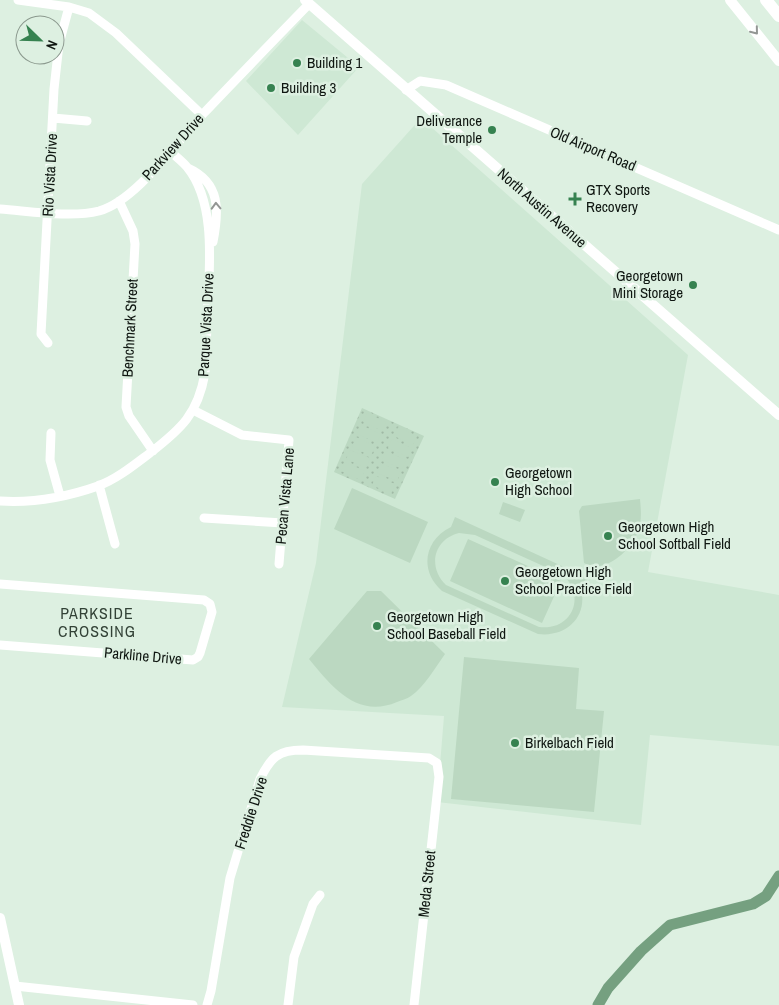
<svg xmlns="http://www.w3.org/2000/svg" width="779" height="1005" viewBox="0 0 779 1005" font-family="'Archivo Narrow',sans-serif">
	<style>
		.built { fill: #cee8d4 }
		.park { fill: url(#park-dots) }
		.pitch { fill: #bbd8c1; fill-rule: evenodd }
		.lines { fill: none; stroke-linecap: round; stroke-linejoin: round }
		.river { stroke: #75a080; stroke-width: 11 }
		.minor { stroke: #fff; stroke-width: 9 }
		.major { stroke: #fff; stroke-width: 10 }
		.highway { stroke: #fff; stroke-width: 12 }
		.oneway { stroke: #939694 }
		.poi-dot { fill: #368250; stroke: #ddf0e1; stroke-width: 2 }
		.labels { text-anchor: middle; stroke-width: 5; stroke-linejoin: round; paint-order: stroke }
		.poi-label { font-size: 15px; fill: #0f1611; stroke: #ddf0e1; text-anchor: start }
		.street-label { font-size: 15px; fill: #0f1611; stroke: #ddf0e1 }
		.neighbourhood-label { font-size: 16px; letter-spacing: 1px; fill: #334237; stroke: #ddf0e1 }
	</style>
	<defs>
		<pattern id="park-dots" width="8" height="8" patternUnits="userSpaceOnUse" patternTransform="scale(1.25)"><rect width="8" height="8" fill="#bbd8c1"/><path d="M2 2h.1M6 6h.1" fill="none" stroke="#a0b9a5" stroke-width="1.8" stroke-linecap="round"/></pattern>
	</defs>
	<rect width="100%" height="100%" fill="#ddf0e1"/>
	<path class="built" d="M302,20L359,67L298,135L246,81Z
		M421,118L688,355L648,572L779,595V746L650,735L641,825L437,802L444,716L282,707L316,563L362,184Z"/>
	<path class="park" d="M362,408L424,436L395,499L334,472Z"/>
	<path class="pitch" d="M367,413L386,422L382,431L363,422Z
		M361,425L381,434L377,443L357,434Z
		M398,427L417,436L413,445L394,436Z
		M356,437L375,446L371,456L352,447Z
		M392,439L412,448L408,457L388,448Z
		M350,450L370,458L366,468L346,459Z
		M386,451L406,460L402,469L382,460Z
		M345,462L365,471L360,480L341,471Z
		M381,463L401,472L397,481L377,473Z
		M376,476L395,484L391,494L372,485Z
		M352,488L428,522L410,563L334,529Z
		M640,499C641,510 642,521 638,531C631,550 606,575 584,563L579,511L582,506Z
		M503,502L525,510L520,522L499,514Z
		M455,517L588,578L585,586L579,583C591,613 569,638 538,634L442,591C419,571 424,540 451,527ZM459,533L475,535L563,575C587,597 571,631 539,627L446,585C427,567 434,539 459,533Z
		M468,539L561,581L542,623L450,581Z
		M367,591H381L445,654C435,668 425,686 411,696C407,699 401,700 397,702C357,719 332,687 309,659Z
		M464,657L579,668L576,709L604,711L594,812L451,799Z"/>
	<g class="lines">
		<path class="river" d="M598,1005L608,988L641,951L670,925L753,904L766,896L779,876"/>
		<path class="minor" d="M18,0L69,7L89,13L116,33L202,115
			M406,90L420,81L446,85L779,230
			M53,118L87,121
			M188,168C221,183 219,211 213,242
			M119,201L133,231L135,244L126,407L129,416L153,451
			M0,209C29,211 71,218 99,211C137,200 176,142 203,114C238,77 274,40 309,4
			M48,343L41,334L54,89L59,44L69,7
			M193,410L242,435L289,440L279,564
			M51,433L50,460L60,496
			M99,485L115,544
			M0,501C33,503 67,497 98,486C117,479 134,465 150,453C181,429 198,414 205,373C206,349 207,325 208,301C210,260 215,201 187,167C182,161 175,156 170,151
			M204,518L283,523
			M0,584L204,600L210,604L212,612L200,653L198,657L193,660L0,645
			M15,986L193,1005
			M207,1005L211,991L230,878L260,779C271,757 278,750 303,750L429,758L437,763L439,777L414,1005
			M288,1005L294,957L313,904L320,895"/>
		<path class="major" d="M305,0L779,415
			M730,0L779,61
			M0,918L19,1005"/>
		<path class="highway" d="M766,0L779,16"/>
	</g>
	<defs><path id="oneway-chevron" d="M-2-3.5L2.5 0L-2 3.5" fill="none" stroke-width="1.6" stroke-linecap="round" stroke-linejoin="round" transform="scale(1.25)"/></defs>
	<g class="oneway">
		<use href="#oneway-chevron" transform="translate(755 31) rotate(51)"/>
		<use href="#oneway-chevron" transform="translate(216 206) rotate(-92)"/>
	</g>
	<g class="poi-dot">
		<circle cx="297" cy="63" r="5"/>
		<circle cx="271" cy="88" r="5"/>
		<circle cx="492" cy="130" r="5"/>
		<path d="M572.5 191.5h5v5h5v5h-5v5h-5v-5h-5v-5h5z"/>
		<circle cx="693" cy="285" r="5"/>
		<circle cx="495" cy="482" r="5"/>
		<circle cx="608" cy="536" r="5"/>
		<circle cx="505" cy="581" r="5"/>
		<circle cx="377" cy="626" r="5"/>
		<circle cx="515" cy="743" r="5"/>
	</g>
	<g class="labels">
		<g class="poi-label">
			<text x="307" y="68">Building 1</text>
			<text x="281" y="93">Building 3</text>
			<text x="482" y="126" text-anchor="end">Deliverance<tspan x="482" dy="17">Temple</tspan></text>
			<text x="586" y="195">GTX Sports<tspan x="586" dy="17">Recovery</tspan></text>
			<text x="683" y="281" text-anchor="end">Georgetown<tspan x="683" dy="17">Mini Storage</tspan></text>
			<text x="505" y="478">Georgetown<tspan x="505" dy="17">High School</tspan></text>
			<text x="618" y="532">Georgetown High<tspan x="618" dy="17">School Softball Field</tspan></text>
			<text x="515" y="577">Georgetown High<tspan x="515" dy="17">School Practice Field</tspan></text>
			<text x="387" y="622">Georgetown High<tspan x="387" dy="17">School Baseball Field</tspan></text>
			<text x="525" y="748">Birkelbach Field</text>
		</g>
		<g class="street-label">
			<text transform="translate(173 147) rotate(-48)" y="5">Parkview Drive</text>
			<text transform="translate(593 149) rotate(23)" y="5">Old Airport Road</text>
			<text transform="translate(50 175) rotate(-87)" y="5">Rio Vista Drive</text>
			<text transform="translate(542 208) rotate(41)" y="5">North Austin Avenue</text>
			<text transform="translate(206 325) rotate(-87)" y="5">Parque Vista Drive</text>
			<text transform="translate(130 328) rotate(-87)" y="5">Benchmark Street</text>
			<text transform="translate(285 496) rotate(-85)" y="5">Pecan Vista Lane</text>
			<text transform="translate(143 656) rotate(5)" y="5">Parkline Drive</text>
			<text transform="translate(251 813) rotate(-72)" y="5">Freddie Drive</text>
			<text transform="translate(427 884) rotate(-84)" y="5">Meda Street</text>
		</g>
		<g class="neighbourhood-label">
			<text x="97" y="619">PARKSIDE<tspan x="97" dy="18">CROSSING</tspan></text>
		</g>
	</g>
	<g transform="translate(40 40) rotate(113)"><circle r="24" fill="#ddf0e1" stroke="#8b998e"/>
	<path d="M0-4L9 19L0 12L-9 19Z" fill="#368250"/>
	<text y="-8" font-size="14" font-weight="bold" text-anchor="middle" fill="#0f1611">N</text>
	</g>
</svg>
